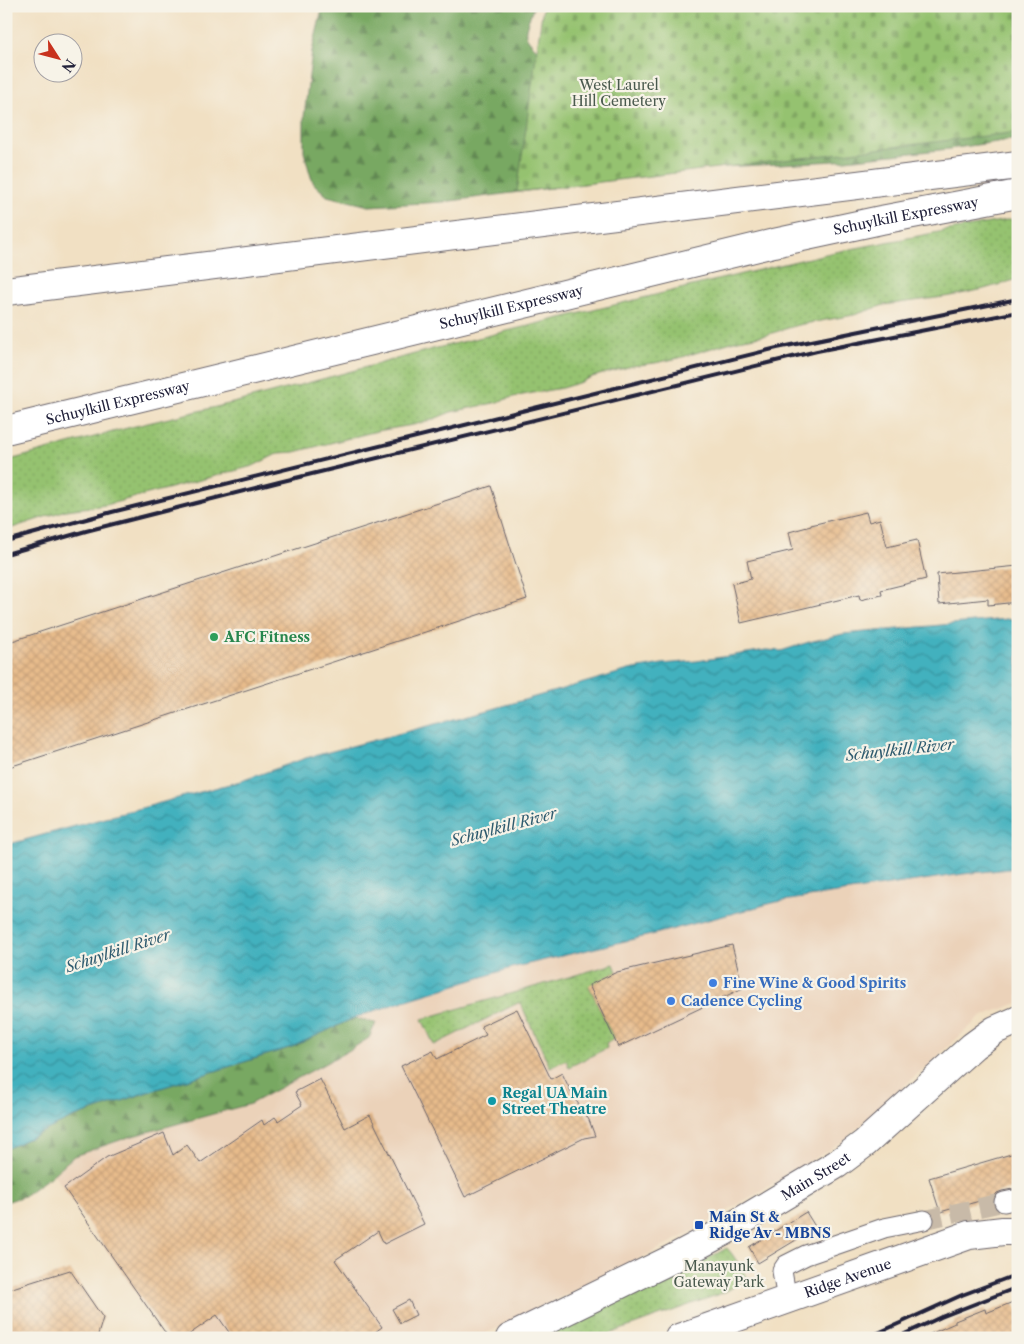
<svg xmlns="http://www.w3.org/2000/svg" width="1024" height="1344" viewBox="0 0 1024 1344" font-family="'Libre Caslon Text',serif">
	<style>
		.built { fill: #ebd2b9 }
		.grass { fill: url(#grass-dots); stroke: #5c7256 }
		.forest { fill: url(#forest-firs); stroke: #4d654e }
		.cemetery { fill: url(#cemetery-stones); stroke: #5c7256 }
		.water { fill: url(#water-waves); stroke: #326a7c }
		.building { fill: url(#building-cross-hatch) }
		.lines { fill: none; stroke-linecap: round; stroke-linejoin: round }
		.street-tunnel { stroke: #c8baa8; stroke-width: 19; stroke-dasharray: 19 9; stroke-linecap: butt }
		.street-casing { stroke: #6a646b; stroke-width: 21 }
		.secondary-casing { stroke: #6a646b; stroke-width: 30 }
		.highway-casing { stroke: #6a646b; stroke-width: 30 }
		.street { stroke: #fff; stroke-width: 19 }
		.secondary { stroke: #fff; stroke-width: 28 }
		.highway { stroke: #fff; stroke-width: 28 }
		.rail { stroke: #22223b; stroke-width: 4 }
		.leisure-dot { fill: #2e9e5b; stroke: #f7f3e8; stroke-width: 2 }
		.shop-dot { fill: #3f7fe0; stroke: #f7f3e8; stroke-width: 2 }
		.culture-dot { fill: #0f9aa8; stroke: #f7f3e8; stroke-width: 2 }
		.transit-dot { fill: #1a4fb4; stroke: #f7f3e8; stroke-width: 2 }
		.labels { text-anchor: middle; stroke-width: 4.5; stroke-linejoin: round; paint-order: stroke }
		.park-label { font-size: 14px; fill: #4a5a4e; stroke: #f7f3e8 }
		.street-label { font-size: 14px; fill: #22223b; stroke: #f7f3e8 }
		.leisure-label { font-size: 14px; font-weight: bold; fill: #27864d; stroke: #f7f3e8; text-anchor: start }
		.shop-label { font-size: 14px; font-weight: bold; fill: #366cbe; stroke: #f7f3e8; text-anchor: start }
		.culture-label { font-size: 14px; font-weight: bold; fill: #0d838f; stroke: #f7f3e8; text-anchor: start }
		.transit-label { font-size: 14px; font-weight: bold; fill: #164399; stroke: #f7f3e8; text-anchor: start }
		.water-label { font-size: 15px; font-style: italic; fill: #2f5b6f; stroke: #f7f3e8 }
	</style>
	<defs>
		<pattern id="grass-dots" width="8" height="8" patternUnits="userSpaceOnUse" patternTransform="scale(1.25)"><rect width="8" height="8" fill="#95c270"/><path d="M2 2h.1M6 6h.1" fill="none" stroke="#80a662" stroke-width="1.8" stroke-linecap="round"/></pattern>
		<pattern id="forest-firs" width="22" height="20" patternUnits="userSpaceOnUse" patternTransform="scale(1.25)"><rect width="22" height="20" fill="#78a862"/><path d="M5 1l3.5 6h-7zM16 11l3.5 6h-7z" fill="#628852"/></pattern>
		<pattern id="cemetery-stones" width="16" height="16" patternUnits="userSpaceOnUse" patternTransform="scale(1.25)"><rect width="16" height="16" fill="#95c270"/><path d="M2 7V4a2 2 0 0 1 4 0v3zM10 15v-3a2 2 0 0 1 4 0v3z" fill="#80a662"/></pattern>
		<pattern id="water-waves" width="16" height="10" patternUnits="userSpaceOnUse" patternTransform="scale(1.25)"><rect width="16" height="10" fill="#42b1be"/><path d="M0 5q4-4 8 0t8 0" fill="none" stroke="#37909c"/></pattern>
		<pattern id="building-cross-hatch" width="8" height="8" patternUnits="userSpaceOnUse" patternTransform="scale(1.25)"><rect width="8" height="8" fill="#e7bb8b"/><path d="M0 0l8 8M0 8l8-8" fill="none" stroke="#c6a079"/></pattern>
	</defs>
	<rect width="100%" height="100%" fill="#f7f3e8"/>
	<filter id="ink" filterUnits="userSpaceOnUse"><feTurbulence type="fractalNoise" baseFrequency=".02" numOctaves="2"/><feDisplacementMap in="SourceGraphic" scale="10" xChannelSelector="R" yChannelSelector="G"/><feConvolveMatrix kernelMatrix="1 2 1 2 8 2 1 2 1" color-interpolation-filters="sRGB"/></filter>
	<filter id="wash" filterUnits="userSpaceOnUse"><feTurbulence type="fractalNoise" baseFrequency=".0096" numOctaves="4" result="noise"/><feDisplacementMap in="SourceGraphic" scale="20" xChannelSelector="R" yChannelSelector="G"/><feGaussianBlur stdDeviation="1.12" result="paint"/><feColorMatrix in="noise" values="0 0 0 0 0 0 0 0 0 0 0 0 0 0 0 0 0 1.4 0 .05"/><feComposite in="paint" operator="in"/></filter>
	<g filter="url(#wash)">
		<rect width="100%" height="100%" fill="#f1e0c3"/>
		<path class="built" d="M1012,869L1018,888V1003L982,1016L842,1142L699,1228L643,1257L477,1338H168L122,1273L29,1139L292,1047L354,1018L407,1000L515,967L651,935L776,902L963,874Z"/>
		<path class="grass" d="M1018,218V279L984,289L951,296L884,305L854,315L798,325L766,335L738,340L679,358L655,363L632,366L592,377L578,383L562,388L533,393L513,397L494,403L451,412L429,421L413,425L377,431L295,452L279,453L253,466L106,505L66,510L6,530V461L131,427L241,401L433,349L725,278L830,253L944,231Z
			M614,964L617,972L589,986L614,1039L606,1043L607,1048L569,1067L566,1060L550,1067L520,1002L434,1045L422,1019Z
			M727,1248L732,1254L748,1278L725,1292L598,1338H537L638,1289L660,1284Z"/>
		<path class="forest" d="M323,6H534C522,38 521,33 545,57L1018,6V139L949,149L836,161L704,168L443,202L369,206L327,196L314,184L311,177L304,152V117L312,51Z
			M354,1018L376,1023L369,1038L348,1051L250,1104L129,1137L74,1156L51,1176L24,1196L6,1202V1149L72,1118L148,1092L292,1047Z"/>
		<path class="cemetery" d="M543,6H1018V132L517,192Z"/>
		<path class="water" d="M1018,618V868L963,874L776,902L651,935L515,967L407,1000L354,1018L292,1047L148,1092L72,1118L6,1149V845L244,780L306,758L489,710L629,670L662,664L697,661L766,650L781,651L809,642L843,634Z"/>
		<g id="blocks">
			<path class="building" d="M491,486L527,599L6,768V643Z
				M866,512L869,522L880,519L887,547L917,540L926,579L881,590L882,595L860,600L859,595L741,623L732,584L751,579L747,561L793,550L789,532L811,526V525Z
				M1018,566V602L988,605V599L939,604L937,574Z
				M732,945L743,988L618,1047L589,985L617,972Z
				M517,1009L551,1079L562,1073L574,1098L583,1110L589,1120L595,1136L584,1138L465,1197L401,1066L433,1051L437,1059L486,1035L481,1026Z
				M320,1079L345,1128L370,1115L424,1224L384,1244L378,1231L335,1260L382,1327L367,1338H233L217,1315L184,1338H169L64,1188L107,1157L164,1133L173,1155L187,1145L200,1163L262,1120L264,1125L275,1117L278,1121L302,1105L295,1092Z
				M1018,1152V1188L1002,1191L997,1193L994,1197L940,1212L929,1178Z
				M806,1212L816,1228L758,1263L749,1247Z
				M70,1270L103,1318L97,1338H10L6,1333V1290Z
				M409,1300L416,1315L400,1323L392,1309Z
				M1013,1302L1018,1311V1338H921L955,1323V1321L985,1309L986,1313Z"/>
		</g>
	</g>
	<g filter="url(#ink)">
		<use href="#blocks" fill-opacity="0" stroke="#6a646b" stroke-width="1"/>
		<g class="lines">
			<path class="street-tunnel" d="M924,1220L1004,1202"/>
			<defs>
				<path id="street" d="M1004,1202L1018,1199
					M787,1300L782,1271L786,1265L806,1255L884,1228L924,1220"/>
				<g id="secondary">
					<path id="s1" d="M510,1338L672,1259L723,1232L837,1164L865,1143L973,1046L995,1030L1018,1020"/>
					<path id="s2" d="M679,1338L969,1235L1003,1231H1018"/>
				</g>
				<g id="highway">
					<path d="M6,291L1018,165"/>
					<path id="s3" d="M6,430L774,243L881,220L1018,194"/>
				</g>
			</defs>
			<use href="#street" class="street-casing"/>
			<use href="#secondary" class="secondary-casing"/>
			<use href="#highway" class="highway-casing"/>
			<use href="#street" class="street"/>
			<use href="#secondary" class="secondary"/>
			<use href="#highway" class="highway"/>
			<path class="rail" d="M6,541L112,512L777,348L1018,299
				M6,554L86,531L279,482L817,351L1018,312
				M867,1338L962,1295L1018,1274
				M896,1338L941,1317L1018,1287"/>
		</g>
	</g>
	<circle class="leisure-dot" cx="214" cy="637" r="5"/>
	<g class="shop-dot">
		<circle cx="713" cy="983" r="5"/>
		<circle cx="671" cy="1001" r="5"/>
	</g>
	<circle class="culture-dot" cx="492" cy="1101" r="5"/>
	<rect class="transit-dot" x="694" y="1220" width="10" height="10" rx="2.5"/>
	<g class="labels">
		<g class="park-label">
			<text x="619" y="90">West Laurel<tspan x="619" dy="16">Hill Cemetery</tspan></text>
			<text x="719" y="1271">Manayunk<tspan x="719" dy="16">Gateway Park</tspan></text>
		</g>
		<g class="street-label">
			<text dy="5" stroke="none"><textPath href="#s3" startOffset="925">Schuylkill Expressway</textPath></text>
			<text dy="5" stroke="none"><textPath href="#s3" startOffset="520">Schuylkill Expressway</textPath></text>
			<text dy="5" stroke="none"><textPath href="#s3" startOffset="115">Schuylkill Expressway</textPath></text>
			<text dy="5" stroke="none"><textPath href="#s1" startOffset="346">Main Street</textPath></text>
			<text dy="5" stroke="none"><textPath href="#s2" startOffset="179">Ridge Avenue</textPath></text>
		</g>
		<g class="leisure-label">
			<text x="224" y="642">AFC Fitness</text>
		</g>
		<g class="shop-label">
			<text x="723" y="988">Fine Wine &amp; Good Spirits</text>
			<text x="681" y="1006">Cadence Cycling</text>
		</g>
		<g class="culture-label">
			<text x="502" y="1098">Regal UA Main<tspan x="502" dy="16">Street Theatre</tspan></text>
		</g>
		<g class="transit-label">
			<text x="709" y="1222">Main St &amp;<tspan x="709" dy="16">Ridge Av - MBNS</tspan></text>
		</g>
		<g class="water-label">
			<text transform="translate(900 750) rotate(-6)" y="5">Schuylkill River</text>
			<text transform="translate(504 827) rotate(-15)" y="5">Schuylkill River</text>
			<text transform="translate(118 951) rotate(-18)" y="5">Schuylkill River</text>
		</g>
	</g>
	<rect width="1024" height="1344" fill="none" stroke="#f7f3e8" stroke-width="25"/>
	<g transform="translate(58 58) rotate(126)"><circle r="24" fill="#f7f3e8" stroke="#a29fa3"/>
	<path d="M0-4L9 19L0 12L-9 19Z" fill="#c8321e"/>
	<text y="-8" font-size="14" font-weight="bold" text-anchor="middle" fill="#22223b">N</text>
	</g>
</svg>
